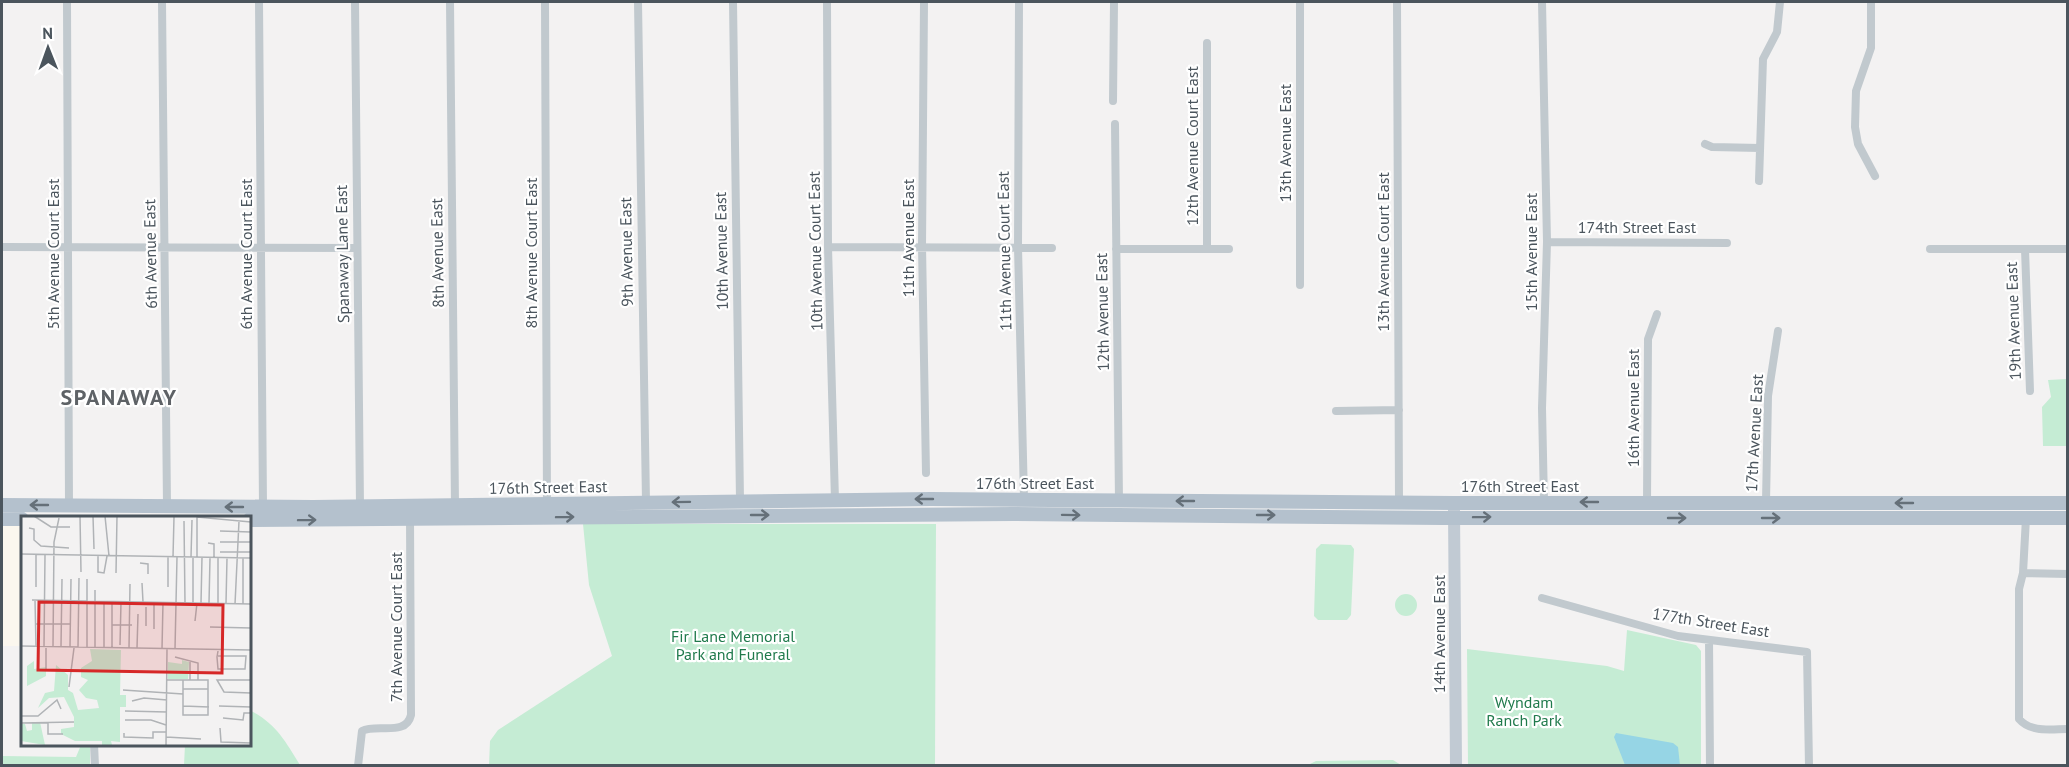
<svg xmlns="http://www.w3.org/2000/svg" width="2069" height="767" viewBox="0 0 2069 767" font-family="'PT Sans',sans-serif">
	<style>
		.commercial { fill: #fbf7ee }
		.green { fill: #c5ecd4 }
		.water { fill: #96d5e5 }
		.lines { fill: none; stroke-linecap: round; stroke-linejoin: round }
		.street { stroke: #c1c9ce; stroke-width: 8 }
		.secondary { stroke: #c1cad3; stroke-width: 12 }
		.primary { stroke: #b4c1cd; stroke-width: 14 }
		.oneway { stroke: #657079 }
		.labels { text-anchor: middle; stroke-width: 4.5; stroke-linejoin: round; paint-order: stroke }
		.street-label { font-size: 16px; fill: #4b555d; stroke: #fff }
		.park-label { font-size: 16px; fill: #207a4c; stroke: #fff }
		.district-label { font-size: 22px; font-weight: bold; letter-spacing: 1.5px; fill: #5e6266; stroke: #fff }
		.inset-road { fill: none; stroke: #b0b3b6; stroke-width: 1.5 }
		.view { fill: #d62828; fill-opacity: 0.15; stroke: #d62828; stroke-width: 3 }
		.inset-edge { fill: none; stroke: #4b555d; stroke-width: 3 }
	</style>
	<rect width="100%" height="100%" fill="#f3f2f2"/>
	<path class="commercial" d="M2,524L22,525V646H2Z"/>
	<path class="green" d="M2067,379V446H2043L2042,407L2051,397L2048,380Z
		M583,524H936L935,765L489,766L490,741L498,730L612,656L589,585Z
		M1321,544L1351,545L1354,549L1351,615L1347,620H1318L1314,616L1316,549Z
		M1395 605a11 11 0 1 1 22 0a11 11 0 1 1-22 0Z
		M1627,630L1696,645L1701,651V765H1468L1467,649L1607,666L1624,671Z
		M249,710C275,722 286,742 300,765H184L185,745L249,744Z
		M81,745H90V765H2V756L76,757Z
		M1393,760L1401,765H1308L1316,761Z"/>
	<path class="water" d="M1616,733L1673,743L1678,747L1680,765H1625L1614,737Z"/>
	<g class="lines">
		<path class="street" d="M67,2L69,506
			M162,2L167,506
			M259,2L263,507
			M355,2L360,506
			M450,2L455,505
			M545,2L547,505
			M638,2L646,502
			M733,2L740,500
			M827,2L828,247L835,500
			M924,2L922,246L926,473
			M1019,2L1018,247L1024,499
			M1300,2V285
			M1397,2L1399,502
			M1542,2L1547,242L1542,408L1544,502
			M1871,2V48L1856,91L1855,127L1858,144L1875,176
			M1113,101L1114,2
			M1115,124L1119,501
			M1705,144L1712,147L1760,148
			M1759,181L1763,59L1777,32L1780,2
			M1547,242L1727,243
			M2,247L357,248
			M828,247L1052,248
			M1116,249H1229
			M1207,249V43
			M1930,249H2068
			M2025,249L2030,391
			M1336,411L1399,410
			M1766,502L1768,396L1778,331
			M1647,503L1648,339L1657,314
			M2026,518L2023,573L2019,589V719C2031,733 2051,729 2068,729
			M2023,573L2068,574
			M1542,598L1678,636L1807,652L1809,766
			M1709,640L1710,766
			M94,744L95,766
			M358,766L362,731C377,723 406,737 411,715L410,518"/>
		<path class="secondary" d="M1454,510L1456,766"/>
		<path class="primary" d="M2,505L313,507L931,499L1454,503H2068
			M2,519H22
			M249,520L1013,514L1442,518H2068"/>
	</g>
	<defs><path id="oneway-shaft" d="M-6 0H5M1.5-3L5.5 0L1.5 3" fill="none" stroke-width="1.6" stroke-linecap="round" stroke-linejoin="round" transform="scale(1.5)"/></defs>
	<g class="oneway">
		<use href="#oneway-shaft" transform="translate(924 499) rotate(180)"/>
		<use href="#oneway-shaft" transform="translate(1185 501) rotate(-180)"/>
		<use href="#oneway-shaft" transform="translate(681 502) rotate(179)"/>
		<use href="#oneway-shaft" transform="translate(1589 502) rotate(-180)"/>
		<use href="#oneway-shaft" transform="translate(1904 503) rotate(-180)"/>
		<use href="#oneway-shaft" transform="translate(39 505) rotate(-180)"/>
		<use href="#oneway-shaft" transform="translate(234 507) rotate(-180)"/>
		<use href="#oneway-shaft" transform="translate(760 515)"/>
		<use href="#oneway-shaft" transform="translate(1071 515) rotate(1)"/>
		<use href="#oneway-shaft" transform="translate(1266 515)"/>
		<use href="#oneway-shaft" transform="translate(565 517) rotate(-1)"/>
		<use href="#oneway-shaft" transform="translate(1482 517) rotate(-1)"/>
		<use href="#oneway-shaft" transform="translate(1677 518)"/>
		<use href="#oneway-shaft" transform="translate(1771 518)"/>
		<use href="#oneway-shaft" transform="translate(307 520) rotate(-1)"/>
	</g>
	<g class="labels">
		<g class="street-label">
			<text transform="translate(1285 143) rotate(-90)" y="6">13th Avenue East</text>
			<text transform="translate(1192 146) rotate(-90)" y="6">12th Avenue Court East</text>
			<text x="1637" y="233">174th Street East</text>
			<text transform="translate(908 238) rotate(-90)" y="6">11th Avenue East</text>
			<text transform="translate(721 251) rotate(-91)" y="6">10th Avenue East</text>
			<text transform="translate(815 251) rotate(-91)" y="6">10th Avenue Court East</text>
			<text transform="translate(1004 251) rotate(-91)" y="6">11th Avenue Court East</text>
			<text transform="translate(626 252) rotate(-91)" y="6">9th Avenue East</text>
			<text transform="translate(1383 252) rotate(-90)" y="6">13th Avenue Court East</text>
			<text transform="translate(1531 252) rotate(-90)" y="6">15th Avenue East</text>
			<text transform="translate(437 253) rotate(-91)" y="6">8th Avenue East</text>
			<text transform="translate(531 253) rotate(-90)" y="6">8th Avenue Court East</text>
			<text transform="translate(53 254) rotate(-90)" y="6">5th Avenue Court East</text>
			<text transform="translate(150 254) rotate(-91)" y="6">6th Avenue East</text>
			<text transform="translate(246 254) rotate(-90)" y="6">6th Avenue Court East</text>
			<text transform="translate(342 254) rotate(-91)" y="6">Spanaway Lane East</text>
			<text transform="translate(1102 312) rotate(-91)" y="6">12th Avenue East</text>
			<text transform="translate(2013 321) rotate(-92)" y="6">19th Avenue East</text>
			<text transform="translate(1633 408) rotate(-90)" y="6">16th Avenue East</text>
			<text transform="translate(1754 433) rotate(-87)" y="6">17th Avenue East</text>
			<text x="1035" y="489">176th Street East</text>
			<text x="1520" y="492">176th Street East</text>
			<text transform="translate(548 487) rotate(-1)" y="6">176th Street East</text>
			<text transform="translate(1711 622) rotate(9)" y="6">177th Street East</text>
			<text transform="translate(396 627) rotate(-90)" y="6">7th Avenue Court East</text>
			<text transform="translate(1439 634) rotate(-90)" y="6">14th Avenue East</text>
		</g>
		<g class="park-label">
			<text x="733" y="642">Fir Lane Memorial<tspan x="733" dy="18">Park and Funeral</tspan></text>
			<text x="1524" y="708">Wyndam<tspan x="1524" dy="18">Ranch Park</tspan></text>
		</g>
		<g class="district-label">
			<text x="119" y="405">SPANAWAY</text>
		</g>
	</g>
	<g transform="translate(21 516)">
		<rect width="230" height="230" fill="#f3f2f2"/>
		<path d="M69,133L100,134L99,179H105V191H99V226L90,225L91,229H81V225H54L40,218V213L53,211V201L43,181L28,182L17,192L24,177L33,175L35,149L47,159V174L52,177L57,194L78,192L76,184L65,182L58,174L67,164L60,161V152L71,145ZM161,144L168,146L167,163H147V146L161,148ZM13,145V153L25,151V160L6,170V150ZM19,206L24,229L0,225V208H4L6,215L11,214V207Z" fill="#c5ecd4"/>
		<path class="inset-road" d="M13,0L30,11H49M59,0L60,56M72,0L73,33M84,0L88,40M163,5L164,87M8,12L13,13V24L20,30L48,32M199,15L230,16M199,26H230M187,27L193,28V41M199,36H230M0,38L230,42M77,40V56L83,57L86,40M152,41L153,1M170,41L171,4M176,41V1L230,6M119,47L127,48V58M95,57L96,0M121,67L122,86M15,71V39M147,71V41M74,74V131M11,84L230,88M14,84L15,130M172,87V41M180,87L181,41M188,87L189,42M197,87V42M205,87L206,42M214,88L218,5M222,88V42M174,105L176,87M15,108H49M91,109H111M125,110V91M189,111L230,112M133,113V86M99,129L100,86M0,130L230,134M23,130L24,39M32,130L33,26L38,2M40,130L41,63M49,131L50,63M57,131L58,62M66,131V63M83,131V85M91,131V85M25,132V155M108,132L109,68M116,132L117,98M141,133L142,86M154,133L156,41M197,140H225L224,153H197L196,141L197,135M154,141L177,147V164M146,164H187V199H162V164M169,164V145M230,164H196L203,176L230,177M48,171L53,132M162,173H187M102,174L162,178M111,185L123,182L146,184M162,190L188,191M198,190L230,191M104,195L146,196M0,200H17L36,184L40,193M202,202L222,204L223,197H230M104,204H130L145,209M27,206V218H42M0,207L53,206M199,212L200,226L230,227M103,217V221L132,222V216H145M145,221L180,223M145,229L146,133"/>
		<path class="view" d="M18,86L202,89L201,157L17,154Z"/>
		<rect width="230" height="230" class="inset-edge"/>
	</g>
	<rect width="2069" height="767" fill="none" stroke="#4b555d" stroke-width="6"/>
	<g transform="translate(48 48) rotate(359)" stroke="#ffffff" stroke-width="4.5" paint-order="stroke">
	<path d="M0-4.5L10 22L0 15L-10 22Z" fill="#4b555d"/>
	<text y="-9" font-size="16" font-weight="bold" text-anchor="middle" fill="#4b555d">N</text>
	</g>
</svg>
